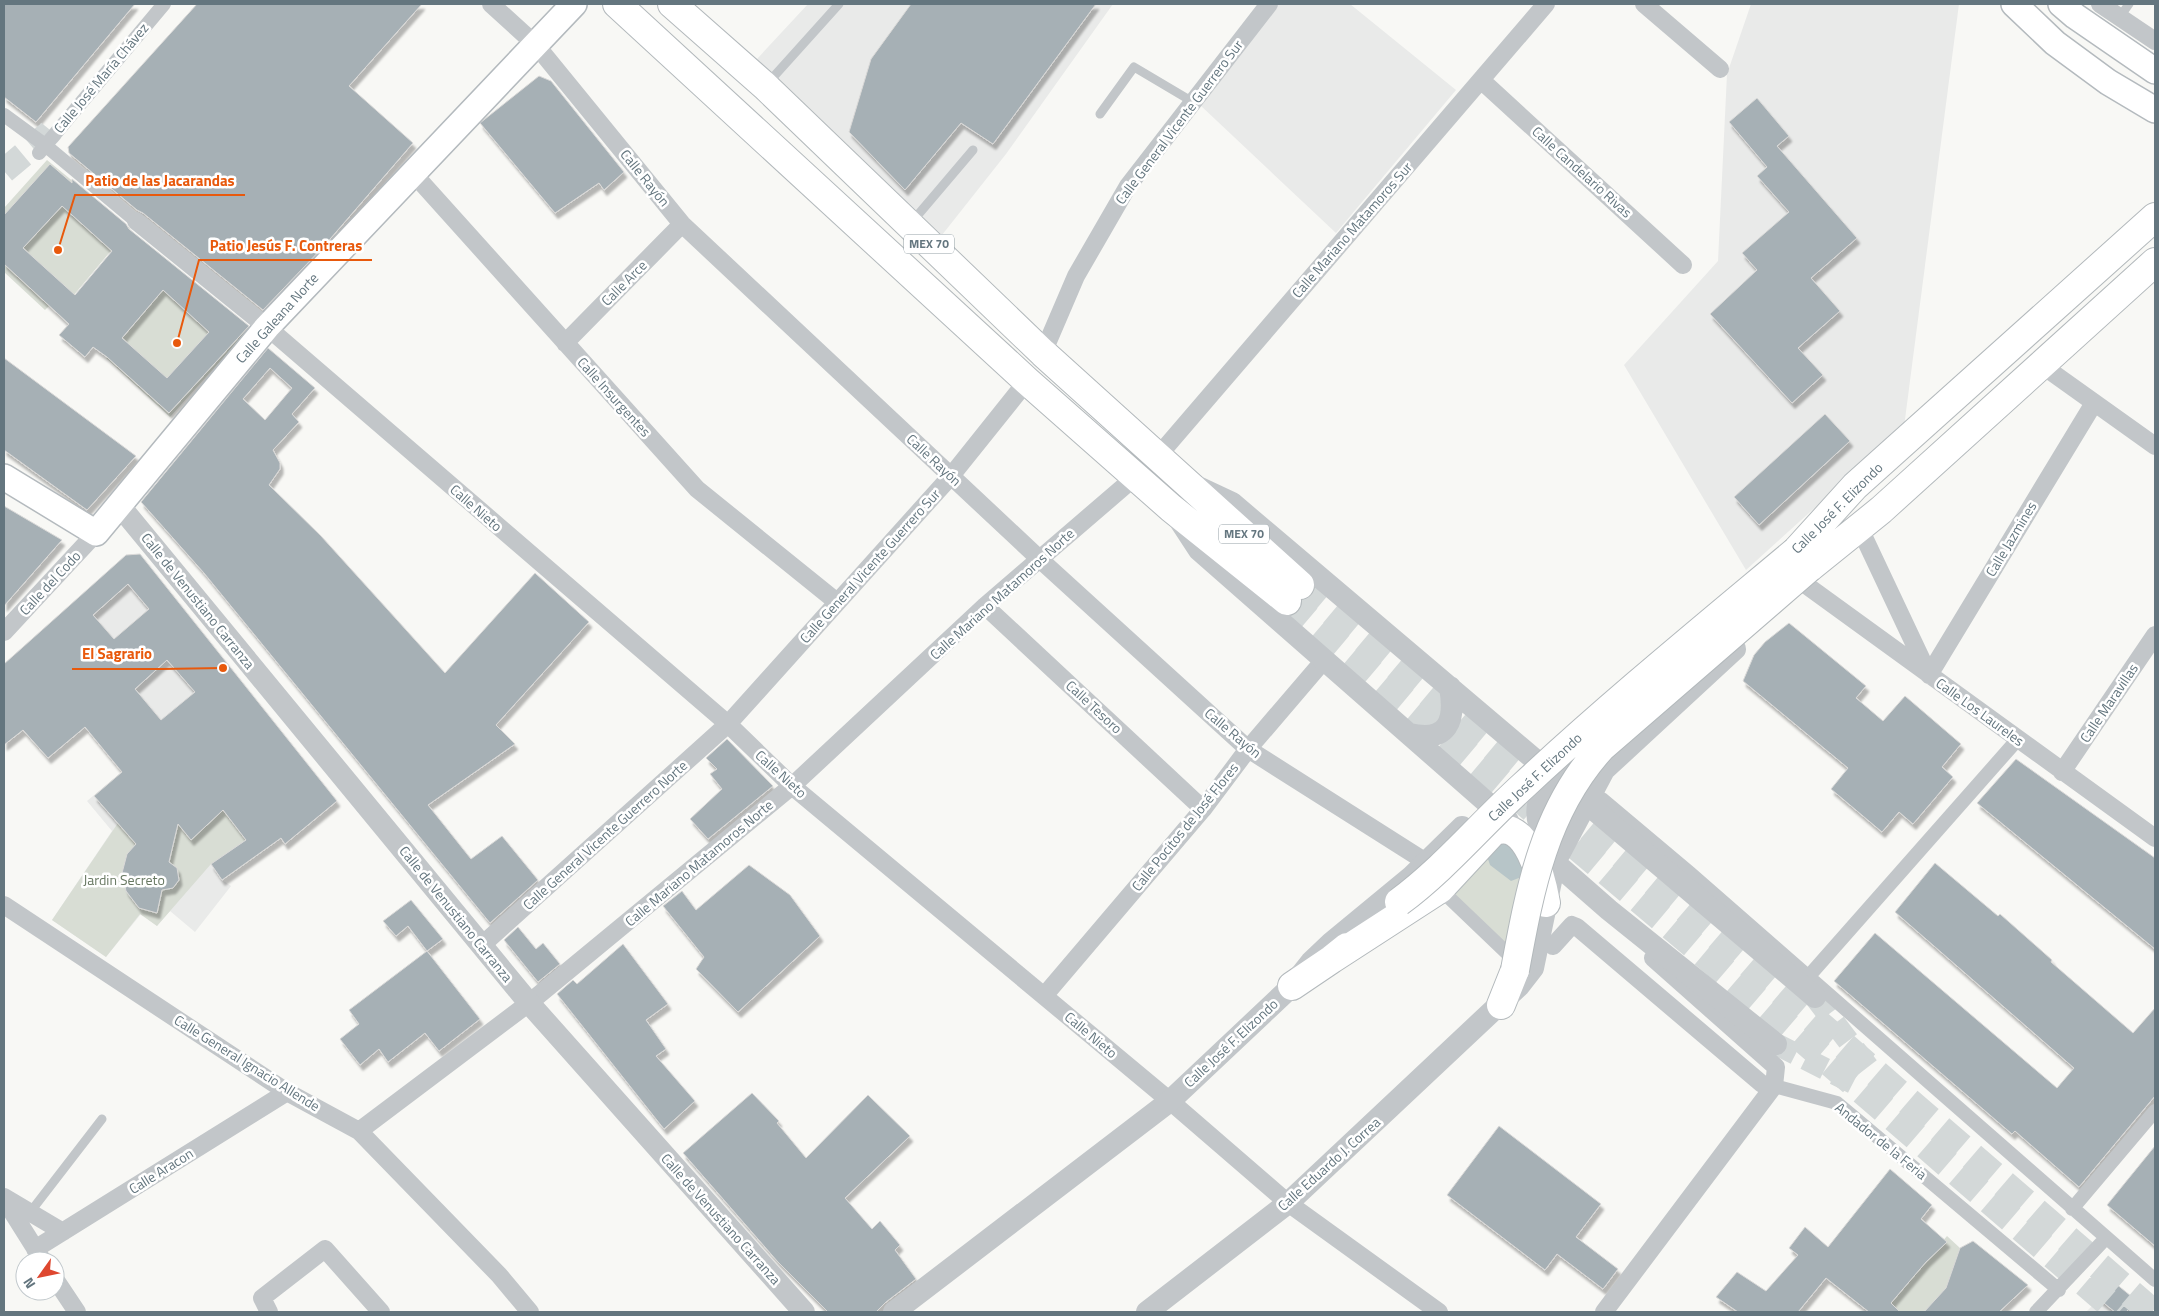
<svg xmlns="http://www.w3.org/2000/svg" width="2159" height="1316" viewBox="0 0 2159 1316" font-family="'Titillium Web',sans-serif">
	<style>
		.built { fill: #e9eae9 }
		.green { fill: #d8ddd4 }
		.water { fill: #b7c5c8 }
		.building { fill: #a6b0b5; stroke: #dad9d8; fill-rule: evenodd; filter: url(#shadow) }
		.lines { fill: none; stroke-linecap: round; stroke-linejoin: round }
		.tertiary-tunnel { stroke: #d3d8d8; stroke-width: 22; stroke-dasharray: 22 11; stroke-linecap: butt }
		.secondary-tunnel { stroke: #d3d8d8; stroke-width: 25; stroke-dasharray: 25 12; stroke-linecap: butt }
		.primary-tunnel { stroke: #d3d8d8; stroke-width: 28; stroke-dasharray: 28 14; stroke-linecap: butt }
		.secondary-casing { stroke: #b4babe; stroke-width: 28 }
		.primary-casing { stroke: #b3b9bc; stroke-width: 30 }
		.service { stroke: #c2c6c9; stroke-width: 9 }
		.pedestrian { stroke: #c2c6c9; stroke-width: 14 }
		.minor { stroke: #c2c6c9; stroke-width: 18 }
		.tertiary { stroke: #c2c6c9; stroke-width: 22 }
		.secondary { stroke: #fff; stroke-width: 25 }
		.primary { stroke: #fff; stroke-width: 28 }
		.primary-bridge-casing { stroke: #b3b9bc; stroke-width: 30; stroke-linecap: butt }
		.primary-bridge { stroke: #fff; stroke-width: 28 }
		.labels { text-anchor: middle; stroke-width: 5; stroke-linejoin: round; paint-order: stroke }
		.shield { fill: #fff; stroke: #929fa5; stroke-width: 1 }
		.shield-label { font-size: 12px; font-weight: bold; fill: #64767f }
		.street-label { font-size: 14px; fill: #64767f; stroke: #fff }
		.park-label { font-size: 14px; fill: #687862; stroke: #fff }
		.leader { fill: none; stroke: #e8590c; stroke-width: 2 }
		.callout-dot { fill: #e8590c; stroke: #fff; stroke-width: 2 }
		.callout-label { font-size: 15px; text-anchor: middle; font-weight: bold; fill: #e8590c; stroke: #fff; stroke-width: 5; stroke-linejoin: round; paint-order: stroke }
	</style>
	<defs>
		<filter id="shadow"><feDropShadow dx="3" dy="5.5" stdDeviation="1" flood-color="#0004"/></filter>
	</defs>
	<rect width="100%" height="100%" fill="#f8f8f5"/>
	<path class="built" d="M808,4H1113L1006,154L942,235L757,59Z
		M1276,4H1350L1456,90L1336,233L1200,105Z
		M1751,4H1959L1904,427L1746,570L1624,365L1718,261L1727,74Z
		M126,555L221,705L191,839L246,840L212,864L222,880L231,886L195,932L170,911L157,926L141,914L106,957L52,920L112,831L87,801L137,759L69,606Z
		M2115,1283L2150,1312H2086Z"/>
	<path class="green" d="M47,160L130,228L58,314L49,306L45,310L4,272V208Z
		M179,270L250,328L170,417L106,358Z
		M223,810L246,840L211,864L157,926L140,914L106,957L52,920L118,823L137,845L171,816Z
		M1525,849L1510,964L1439,896L1482,851Z
		M1947,1236L1960,1248L1947,1288L1924,1312H1900L1891,1303Z"/>
	<path class="water" d="M1499,840L1525,855L1524,876L1511,881L1490,865L1487,856Z"/>
	<path class="building" d="M4,4H135L36,122L4,97Z
		M197,4H422L349,86L413,143L324,246L263,310L143,213L137,210L69,153L68,147Z
		M911,4H1096L993,144L961,123L905,190L849,132L871,59Z
		M539,76L551,81L624,172L604,190L599,183L555,213L480,123Z
		M1757,98L1789,136L1777,146L1857,238L1811,278L1840,311L1798,348L1823,375L1792,403L1710,314L1757,270L1742,253L1789,212L1757,176L1767,167L1729,122Z
		M50,164L72,183V179L126,224L129,229L249,326L169,413L107,357L93,347L85,357L59,335L69,324L4,264V215ZM62,206L112,251L75,295L23,248ZM163,290L209,332L167,378L122,338Z
		M268,348L315,388L292,414L299,422L273,450L280,463V469L269,485L321,536L445,673L535,573L589,622L496,725L515,744L428,805L471,859L502,836L538,880L490,923L204,573L141,502ZM270,368L292,388L265,420L243,399Z
		M4,358L136,456L87,510L4,450Z
		M1825,414L1850,441L1759,525L1734,497Z
		M4,506L62,540L4,606Z
		M140,554L337,801L285,844L281,838L222,880L211,864L246,840L223,810L191,840L178,824L169,862L177,868L179,880L173,888L162,890L157,913L139,908L126,891L122,873L127,854L136,844L94,796L122,772L85,727L48,758L23,730L4,745V664L126,555ZM128,584L149,609L114,639L93,615ZM167,660L195,692L161,720L135,689Z
		M1789,623L1866,686L1856,698L1883,721L1905,696L1961,744L1942,767L1953,777L1913,824L1899,812L1882,832L1831,789L1848,768L1743,681L1754,655L1765,642Z
		M727,739L773,786L708,839L690,819L722,789L710,774L717,769L706,758Z
		M2016,759L2155,858V949L1977,803Z
		M1935,863L1998,916L2000,914L2052,960L2051,962L2133,1033L2155,1008V1096L2079,1187L2015,1131L2012,1134L1834,981L1875,933L2057,1088L2074,1068L1895,912Z
		M749,865L790,895L820,936L738,1012L696,969L704,957L663,906L682,891L696,910Z
		M411,900L443,939L427,951L408,926L396,936L383,921Z
		M518,927L536,949L543,943L560,964L538,982L504,940Z
		M623,944L668,1004L646,1020L666,1049L656,1056L695,1101L664,1129L557,994L573,980L577,984Z
		M427,951L480,1019L439,1051L425,1033L388,1062L379,1049L360,1065L340,1039L359,1024L349,1010Z
		M752,1093L779,1121L777,1123L806,1158L868,1095L910,1136L845,1198L872,1229L880,1221L900,1245L895,1250L916,1279L886,1302L876,1312H828L778,1262L683,1153Z
		M1499,1126L1601,1204L1576,1237L1618,1269L1603,1289L1557,1254L1545,1270L1447,1195Z
		M2155,1146V1246L2107,1205Z
		M1890,1169L1932,1205L1921,1219L1947,1242L1926,1262L1891,1303L1900,1312H1869L1826,1278L1798,1312H1738L1716,1297L1737,1272L1766,1291L1798,1255L1789,1248L1805,1227L1828,1247Z
		M1973,1241L2028,1285L1999,1312H1924L1946,1288L1960,1248Z
		M2115,1283L2137,1301L2126,1312H2115L2099,1299Z"/>
	<g class="lines">
		<path class="tertiary-tunnel" d="M1815,997L1868,1067
			M1776,1044L1853,1083"/>
		<path class="secondary-tunnel" d="M4,171L49,133L57,123"/>
		<path class="primary-tunnel" d="M1300,585L1680,904L2152,1312
			M1287,601L1710,959L2119,1312"/>
		<defs>
			<path id="secondary" d="M2014,4L2055,43L2108,82L2155,110
				M2061,4L2075,16L2155,71
				M4,477L96,533L267,327L574,4"/>
			<path id="primary" d="M617,4L1027,381L1171,508L1287,601
				M672,4L765,86L1043,353L1300,585
				M1796,551L1855,486L2155,217
				M1809,568L1881,510L2155,262
				M1332,959L1440,889L1493,832C1527,816 1542,880 1546,903
				M1292,986L1332,959L1347,947
				M1501,1005L1515,970"/>
		</defs>
		<use href="#secondary" class="secondary-casing"/>
		<use href="#primary" class="primary-casing"/>
		<path class="service" d="M2119,18L2129,4
			M767,84L839,4
			M1100,114L1134,67L1193,102
			M911,223L973,150
			M28,1215L102,1119"/>
		<path class="pedestrian" d="M4,115L45,145L136,221
			M39,153L164,4
			M1602,799L1690,873L2155,1280
			M1440,889L1509,955
			M1808,977L2018,739
			M1774,1086L1837,1103L2059,1290
			M2072,1209L2155,1111
			M2036,1312L2106,1238"/>
		<path class="minor" d="M491,4L536,45L682,224L1046,565L1248,749L1426,862
			M1644,4L1720,69
			M2100,4L2155,41
			M1481,80L1683,265
			M412,172L697,489L837,602
			M136,221L267,327L728,724L792,786L1170,1101L1288,1203L1439,1312
			M565,343L682,224
			M1043,353L1076,276L1128,186L1269,4
			M2043,366L2155,446
			M1158,456L1546,4
			M1862,533L1928,673
			M1806,585L2155,838
			M985,606L1203,809
			M4,632L96,533
			M1929,675L2094,403
			M2062,772L2155,635
			M4,905L287,1092L359,1131L499,1275L530,1312
			M482,945L728,724L951,476L1027,381
			M1553,946L1572,925L1577,927L1762,1084L1774,1086
			M1044,996L1203,809L1248,749L1325,659
			M359,1131L529,1003L792,786L985,606L1135,477
			M4,1197L63,1232
			M4,1199L43,1261
			M35,1249L287,1092
			M55,1279L77,1312
			M269,1312L262,1298L325,1249L381,1312
			M1604,1312L1774,1086L1776,1067L1653,958"/>
		<path class="tertiary" d="M1200,488L1232,503L1815,997
			M119,505L529,1003L804,1312
			M1180,521L1199,550L1508,821
			M1409,734C1448,743 1456,721 1450,687
			M1550,852C1529,809 1534,799 1565,764
			M1545,854L1609,910L1776,1044
			M894,1312L1170,1101L1292,986L1311,962L1331,943L1411,877L1462,827
			M1147,1312L1288,1203L1519,986L1533,968L1555,862L1604,770L1735,649"/>
		<use href="#secondary" class="secondary"/>
		<use href="#primary" class="primary"/>
		<defs>
			<path id="primary-bridge" d="M1399,902C1445,868 1481,824 1523,786C1611,704 1704,628 1796,551
				M1515,970C1530,889 1544,811 1601,748L1809,568"/>
		</defs>
		<use href="#primary-bridge" class="primary-bridge-casing"/>
		<use href="#primary-bridge" class="primary-bridge"/>
	</g>
	<g class="labels">
		<g class="shield">
			<rect x="904" y="234.5" width="50" height="19" rx="4"/>
			<rect x="1219" y="524.5" width="50" height="19" rx="4"/>
		</g>
		<g class="shield-label">
			<text x="929" y="248">MEX 70</text>
			<text x="1244" y="538">MEX 70</text>
		</g>
		<g class="street-label">
			<text transform="translate(101 78) rotate(-50)" y="5">Calle José María Chávez</text>
			<text transform="translate(1179 122) rotate(-53)" y="5">Calle General Vicente Guerrero Sur</text>
			<text transform="translate(1582 172) rotate(42)" y="5">Calle Candelario Rivas</text>
			<text transform="translate(645 178) rotate(51)" y="5">Calle Rayón</text>
			<text transform="translate(1352 230) rotate(-49)" y="5">Calle Mariano Matamoros Sur</text>
			<text transform="translate(624 283) rotate(-45)" y="5">Calle Arce</text>
			<text transform="translate(277 318) rotate(-48)" y="5">Calle Galeana Norte</text>
			<text transform="translate(614 397) rotate(48)" y="5">Calle Insurgentes</text>
			<text transform="translate(934 460) rotate(43)" y="5">Calle Rayón</text>
			<text transform="translate(476 508) rotate(41)" y="5">Calle Nieto</text>
			<text transform="translate(1837 508) rotate(-45)" y="5">Calle José F. Elizondo</text>
			<text transform="translate(2011 539) rotate(-59)" y="5">Calle Jazmines</text>
			<text transform="translate(870 566) rotate(-48)" y="5">Calle General Vicente Guerrero Sur</text>
			<text transform="translate(50 583) rotate(-47)" y="5">Calle del Codo</text>
			<text transform="translate(1002 594) rotate(-42)" y="5">Calle Mariano Matamoros Norte</text>
			<text transform="translate(198 601) rotate(51)" y="5">Calle de Venustiano Carranza</text>
			<text transform="translate(2109 703) rotate(-56)" y="5">Calle Maravillas</text>
			<text transform="translate(1094 707) rotate(43)" y="5">Calle Tesoro</text>
			<text transform="translate(1980 712) rotate(36)" y="5">Calle Los Laureles</text>
			<text transform="translate(1233 733) rotate(40)" y="5">Calle Rayón</text>
			<text transform="translate(781 774) rotate(42)" y="5">Calle Nieto</text>
			<text transform="translate(1535 777) rotate(-43)" y="5">Calle José F. Elizondo</text>
			<text transform="translate(1185 827) rotate(-51)" y="5">Calle Pocitos de José Flores</text>
			<text transform="translate(605 835) rotate(-42)" y="5">Calle General Vicente Guerrero Norte</text>
			<text transform="translate(699 863) rotate(-40)" y="5">Calle Mariano Matamoros Norte</text>
			<text transform="translate(456 914) rotate(51)" y="5">Calle de Venustiano Carranza</text>
			<text transform="translate(1091 1035) rotate(40)" y="5">Calle Nieto</text>
			<text transform="translate(1231 1043) rotate(-43)" y="5">Calle José F. Elizondo</text>
			<text transform="translate(247 1063) rotate(32)" y="5">Calle General Ignacio Allende</text>
			<text transform="translate(1881 1141) rotate(39)" y="5">Andador de la Feria</text>
			<text transform="translate(1329 1164) rotate(-42)" y="5">Calle Eduardo J. Correa</text>
			<text transform="translate(161 1171) rotate(-32)" y="5">Calle Aracon</text>
			<text transform="translate(721 1219) rotate(48)" y="5">Calle de Venustiano Carranza</text>
		</g>
		<g class="park-label">
			<text x="124" y="885">Jardin Secreto</text>
		</g>
	</g>
	<path class="leader" d="M58 250L75 195H245M177 343L199 260H372M223 668L162 669H72"/>
	<g class="callout-dot">
		<circle cx="58" cy="250" r="5"/>
		<circle cx="177" cy="343" r="5"/>
		<circle cx="223" cy="668" r="5"/>
	</g>
	<g class="callout-label">
		<text x="160" y="186">Patio de las Jacarandas</text>
		<text x="286" y="251">Patio Jesús F. Contreras</text>
		<text x="117" y="659">El Sagrario</text>
	</g>
	<rect width="2159" height="1316" fill="none" stroke="#64767f" stroke-width="10"/>
	<g transform="translate(40 1276) rotate(237)"><circle r="24" fill="#ffffff" stroke="#c1c8cc"/>
	<path d="M0-4L9 19L0 12L-9 19Z" fill="#de472f"/>
	<text y="-8" font-size="14" font-weight="bold" text-anchor="middle" fill="#64767f">N</text>
	</g>
</svg>
